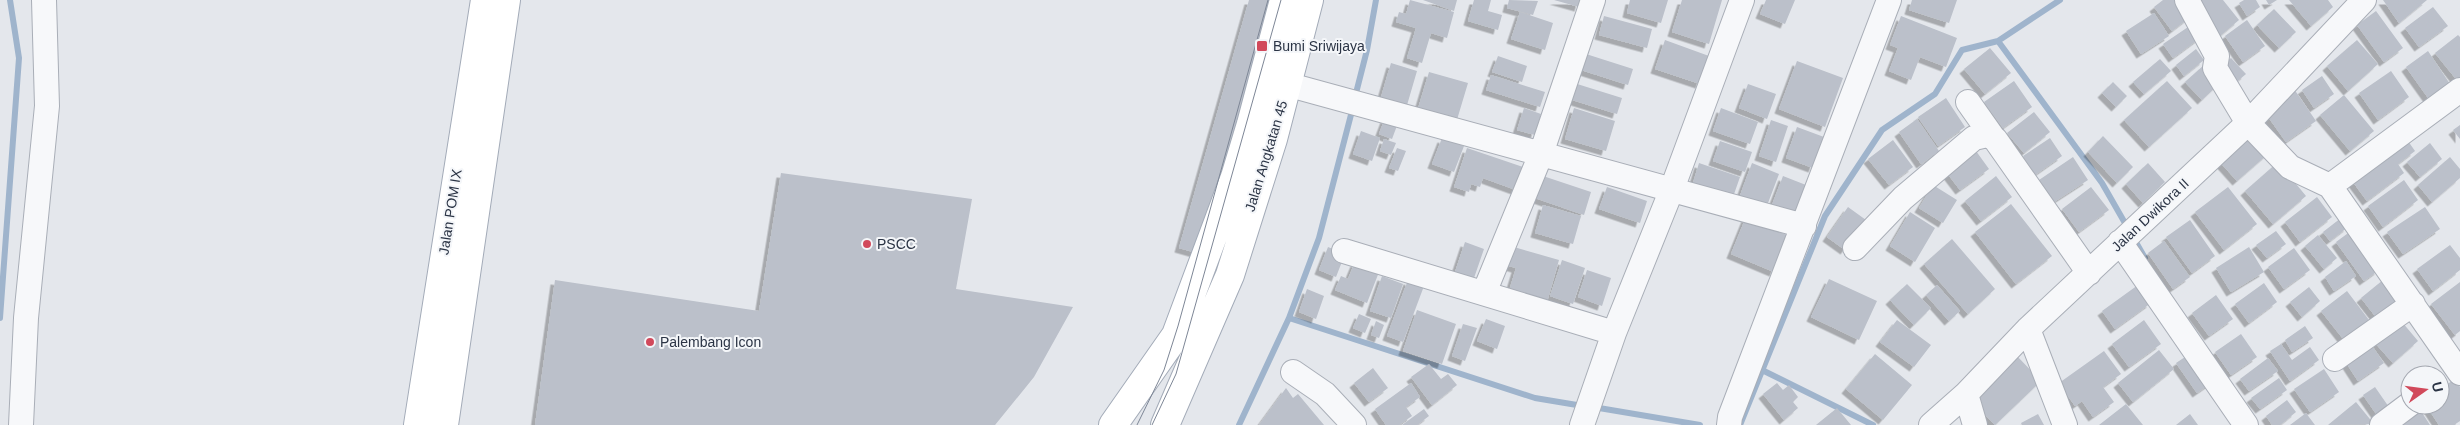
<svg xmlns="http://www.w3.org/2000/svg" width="2460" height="425" viewBox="0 0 2460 425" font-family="Arial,sans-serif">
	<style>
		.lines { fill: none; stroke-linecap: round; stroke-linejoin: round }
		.stream { stroke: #9fb4cc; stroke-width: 6 }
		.building { fill: #bbc0ca; filter: url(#shadow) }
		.street-casing { stroke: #a9aeb7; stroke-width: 26 }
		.primary-casing { stroke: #a3abb8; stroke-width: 30 }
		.street { stroke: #f7f8fa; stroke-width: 24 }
		.primary { stroke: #fff; stroke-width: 28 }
		.tram { stroke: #7d8696; stroke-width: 1 }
		.poi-dot { fill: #d1495b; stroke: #f4f6f9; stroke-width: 2 }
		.labels { text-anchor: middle; stroke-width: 4; stroke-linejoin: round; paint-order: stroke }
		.poi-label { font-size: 14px; fill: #2b3445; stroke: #f4f6f9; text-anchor: start }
		.street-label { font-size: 14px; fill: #2b3445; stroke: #f4f6f9 }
	</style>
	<defs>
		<filter id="shadow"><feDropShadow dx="-4.5" dy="4.5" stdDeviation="0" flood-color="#0004"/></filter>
	</defs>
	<rect width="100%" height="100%" fill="#e4e7ec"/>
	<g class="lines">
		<path class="stream" d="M1998,41L2102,183L2145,258
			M1355,97L1367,50L1376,0
			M0,318L19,58L10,0
			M1289,318L1535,398L1583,406
			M1762,370L1873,425
			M1593,407L1700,425
			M1239,425L1289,318L1319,238L1353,107
			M1740,425L1825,216L1882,130L1935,94L1962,50L1998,41L2060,0"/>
	</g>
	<path class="building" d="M1249,0H1299L1225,261L1179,248Z
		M1410,0L1454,12L1447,38L1431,33L1422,63L1407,58L1416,28L1396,22L1399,12L1406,14Z
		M1423,0H1457L1454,11Z
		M1474,0H1491L1488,11L1502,15L1498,30L1468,21Z
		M1509,0L1538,1L1533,15L1507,8Z
		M1554,0H1581L1579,7Z
		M1630,0H1668L1661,23L1627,13Z
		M1682,0H1722L1709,44L1672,32Z
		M1766,0H1795L1785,24L1760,14Z
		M1912,0H1957L1949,23L1909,10Z
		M2163,0H2178L2190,17L2172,31L2154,7Z
		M2197,0H2223L2239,20L2220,36Z
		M2244,0H2256L2260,7L2247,16L2239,3Z
		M2266,0H2277L2269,5Z
		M2289,0H2328L2333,7L2311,26Z
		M2383,0H2427L2399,23Z
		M2433,7L2448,26L2419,47L2405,28Z
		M2274,9L2296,32L2279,48L2257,25Z
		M2376,11L2403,48L2384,62L2357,25Z
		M1520,12L1553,23L1545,50L1511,39Z
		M2154,13L2169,36L2141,54L2126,31Z
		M1604,16L1652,29L1647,48L1599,35Z
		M1901,16L1957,38L1946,67L1920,57L1911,80L1889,71L1898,48L1890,45Z
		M2247,20L2265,46L2243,62L2225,36Z
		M2191,25L2200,38L2173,58L2163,44Z
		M2458,35L2460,37V84L2435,53Z
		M1665,40L1709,56L1700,84L1655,69Z
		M2357,40L2378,64L2348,91L2327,66Z
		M1990,48L2011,73L1985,94L1964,69Z
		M2196,49L2204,60L2184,76L2176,65Z
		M2428,51L2452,87L2431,102L2406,67Z
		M1586,54L1633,69L1628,85L1581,70Z
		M1498,56L1527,66L1522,82L1492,72Z
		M2231,58L2246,74L2233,85L2218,69Z
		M2160,59L2171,71L2144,94L2133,82Z
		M1797,61L1843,78L1825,127L1779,109Z
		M1391,63L1417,71L1405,112L1379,104Z
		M2204,65L2220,83L2202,100L2185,82Z
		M2391,71L2409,97L2378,120L2359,93Z
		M1429,72L1468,83L1456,123L1417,112Z
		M1491,75L1545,92L1540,107L1486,90Z
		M2322,76L2334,94L2314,108L2302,90Z
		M2014,81L2032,107L2003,128L1984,102Z
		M2167,81L2192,108L2149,147L2124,120Z
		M2113,82L2127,96L2116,107L2102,93Z
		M1574,83L1622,98L1617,114L1569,99Z
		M1748,84L1776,94L1767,119L1739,108Z
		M2294,89L2316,121L2286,142L2264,111Z
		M2344,95L2374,131L2350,151L2320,115Z
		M1946,98L1965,127L1938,146L1918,117Z
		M1524,108L1541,114L1535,135L1517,130Z
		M1574,108L1615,121L1606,151L1565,139Z
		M1721,108L1758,122L1750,144L1713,131Z
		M2034,112L2050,132L2024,153L2007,133Z
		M1385,118L1398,123L1392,139L1379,134Z
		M1917,119L1939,151L1921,164L1899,132Z
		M1771,120L1788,126L1776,162L1759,156Z
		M2460,125V139L2453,130Z
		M1797,127L1824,137L1813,168L1786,158Z
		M1361,131L1380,138L1372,161L1353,154Z
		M2251,133L2269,153L2237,181L2219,161Z
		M2103,136L2133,167L2117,183L2088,152Z
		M1442,138L1464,146L1454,172L1432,164Z
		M2050,138L2062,156L2035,175L2023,156Z
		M1384,139L1396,143L1391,155L1380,151Z
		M1893,140L1913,167L1889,185L1868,159Z
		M1720,141L1752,152L1745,172L1713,161Z
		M2408,141L2415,151L2398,164L2404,173L2367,201L2350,178Z
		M2430,143L2442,159L2420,177L2407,162Z
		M1397,148L1406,151L1398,171L1389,168Z
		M1467,148L1523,167L1516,190L1483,178L1480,187L1471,184L1469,192L1454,187Z
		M1976,151L1989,169L1960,190L1947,173Z
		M2073,157L2088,180L2054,202L2039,180Z
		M2450,157L2460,169V178L2432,202L2418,185Z
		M2278,162L2306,196L2273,224L2245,191Z
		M1699,163L1740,177L1733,197L1693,183Z
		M1752,163L1779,174L1765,211L1738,201Z
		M2148,163L2165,182L2143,203L2126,184Z
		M781,173L972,199L956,289L1073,307L1034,377L995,425H535L555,280L759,311Z
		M1540,175L1591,192L1584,215L1532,197Z
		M1783,176L1806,185L1795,214L1772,205Z
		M1996,176L2012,197L1981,221L1965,201Z
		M2404,180L2418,200L2383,227L2368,206Z
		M1933,185L1957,200L1943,223L1919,208Z
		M1607,187L1647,201L1640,223L1599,209Z
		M2091,187L2109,210L2079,232L2062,209Z
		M2228,187L2257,224L2224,250L2195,212Z
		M2317,197L2332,217L2300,242L2285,222Z
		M2011,204L2052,256L2016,284L1975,232Z
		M1543,205L1581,216L1573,244L1535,233Z
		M1848,207L1866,220L1845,250L1827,237Z
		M2425,207L2440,229L2403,254L2387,232Z
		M1910,212L1935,228L1915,262L1890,246Z
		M1746,217L1789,236L1774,272L1731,254Z
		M2341,218L2348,227L2330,241L2323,232Z
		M2190,220L2215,256L2192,273L2166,237Z
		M2276,231L2286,244L2267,258L2256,245Z
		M2351,231L2379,270L2364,281L2336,242Z
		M2318,235L2337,258L2324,269L2305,246Z
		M1952,239L1995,289L1968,314L1924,264Z
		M2164,241L2190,277L2173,289L2148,253Z
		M1465,242L1484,249L1474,278L1455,272Z
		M1507,245L1559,260L1547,302L1509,291L1516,268L1502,264Z
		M2450,245L2460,258V270L2433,291L2417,269Z
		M1328,247L1345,254L1336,277L1319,270Z
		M2249,247L2264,272L2231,292L2216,268Z
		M2294,248L2310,270L2284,289L2268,267Z
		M1562,260L1585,268L1573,304L1550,296Z
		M2346,261L2356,276L2334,291L2325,277Z
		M1355,262L1379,272L1367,303L1335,290L1341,276L1348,279Z
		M1587,270L1611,278L1602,306L1578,297Z
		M1382,276L1403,284L1391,318L1370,311Z
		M1829,279L1877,301L1859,340L1811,317Z
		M1408,280L1424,286L1403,342L1387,336Z
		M2383,280L2402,303L2379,321L2361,298Z
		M2460,282V331L2455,335L2431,304Z
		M2264,283L2277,302L2249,323L2235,304Z
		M1907,284L1931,308L1914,325L1890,300Z
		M1937,285L1960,311L1949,321L1926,295Z
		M2138,285L2151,303L2115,329L2102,311Z
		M2309,287L2320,301L2302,317L2290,302Z
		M1307,289L1324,296L1316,319L1299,312Z
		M2347,291L2369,320L2344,340L2321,311Z
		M2216,295L2233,319L2209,336L2192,313Z
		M1417,310L1456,324L1442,364L1403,351Z
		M1359,314L1371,319L1365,333L1353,328Z
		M1486,319L1505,326L1497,349L1477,341Z
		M1897,320L1931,345L1914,367L1880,342Z
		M2144,320L2161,344L2129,367L2112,344Z
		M1376,321L1384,325L1379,338L1371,335Z
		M2402,322L2418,341L2393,363L2376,344Z
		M1463,324L1477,328L1465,361L1452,356Z
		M2305,326L2313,338L2292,352L2285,340Z
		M2241,334L2257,357L2231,375L2215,352Z
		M2370,343L2384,363L2358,381L2345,361Z
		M2281,344L2292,360L2310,347L2319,360L2290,381L2270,351Z
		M2159,350L2174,369L2133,402L2118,383Z
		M2104,351L2121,374L2103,387L2114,402L2093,417L2082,401L2075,406L2059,383Z
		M2194,351L2214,381L2197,393L2176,363Z
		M1875,354L1912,385L1883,420L1846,389Z
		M2017,356L2041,381L1995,425L1971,400Z
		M2268,358L2278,371L2249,391L2240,379Z
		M1429,364L1441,379L1448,374L1457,385L1432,405L1411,377Z
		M1373,368L1388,388L1369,402L1354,383Z
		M2324,369L2339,392L2310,412L2294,389Z
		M2279,378L2287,390L2260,409L2251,398Z
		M2455,379L2460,387V421L2454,425H2439L2426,405H2440V389Z
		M1411,383L1420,397L1406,407L1412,416L1399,425H1386L1375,409Z
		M1777,383L1783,390L1789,385L1798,397L1793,402L1798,408L1784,420L1763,394Z
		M2375,387L2391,410L2379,418L2363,395Z
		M1286,388L1293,398L1298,394L1324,425H1259Z
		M2287,400L2296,412L2280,425H2272L2266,416Z
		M2356,402L2374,424L2328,425Z
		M2126,404L2143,425H2099Z
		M1837,408L1851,425H1816Z
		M2419,408L2430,425H2393Z
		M1424,409L1429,416L1417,425H1402Z
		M2306,413L2315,425H2290Z
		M2038,414L2044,425H2022L2021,423Z
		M2190,414L2198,425H2176Z"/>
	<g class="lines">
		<defs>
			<path id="street" d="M2187,0L2217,56L2215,68L2248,123L2290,167L2330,186L2460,90
				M1286,84L1804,226
				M1968,102L1992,136
				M2330,186L2460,373
				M2120,242L2246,425
				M1855,248L1903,198L1974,138L1987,135L1995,139L2089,273
				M1344,251L1614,333
				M1484,293L1541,154L1593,0
				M2028,329L2065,425
				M2335,359L2413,304
				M1293,372L1325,394L1354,425
				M1966,394L1975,425
				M21,425L26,318L47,106L44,0
				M1582,425L1614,333L1672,189L1742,0
				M1729,425L1730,417L1889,0
				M1931,425L1966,394L2028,329L2248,123L2364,0
				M2382,425L2410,404"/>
			<path id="primary" d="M418,425L485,0
				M444,425L506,0
				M1113,425L1176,335L1235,177L1251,124L1284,0
				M1165,425L1230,275L1273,139L1309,0"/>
		</defs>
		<use href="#street" class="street-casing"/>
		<use href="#primary" class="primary-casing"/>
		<use href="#street" class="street"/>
		<use href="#primary" class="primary"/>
		<path class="tram" d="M1137,425L1164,370L1178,326L1268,0
			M1152,425L1176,374L1281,0"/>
	</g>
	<g class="poi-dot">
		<rect x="1256" y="40" width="12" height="12" rx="2.5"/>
		<circle cx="867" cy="244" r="5"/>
		<circle cx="650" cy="342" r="5"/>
	</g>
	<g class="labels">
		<g class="poi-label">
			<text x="1273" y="51">Bumi Sriwijaya</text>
			<text x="877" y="249">PSCC</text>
			<text x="660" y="347">Palembang Icon</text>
		</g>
		<g class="street-label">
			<text transform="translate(1266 156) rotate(-73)" y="5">Jalan Angkatan 45</text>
			<text transform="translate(450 212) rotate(-81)" y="5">Jalan POM IX</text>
			<text transform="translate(2150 215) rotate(-43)" y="5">Jalan Dwikora II</text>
		</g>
	</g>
	<g transform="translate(2425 390) rotate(76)"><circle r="24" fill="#f4f6f9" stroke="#a4a8b1"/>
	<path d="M0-4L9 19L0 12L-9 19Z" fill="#d1495b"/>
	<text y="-8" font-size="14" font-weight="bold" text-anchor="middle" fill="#2b3445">U</text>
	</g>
</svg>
